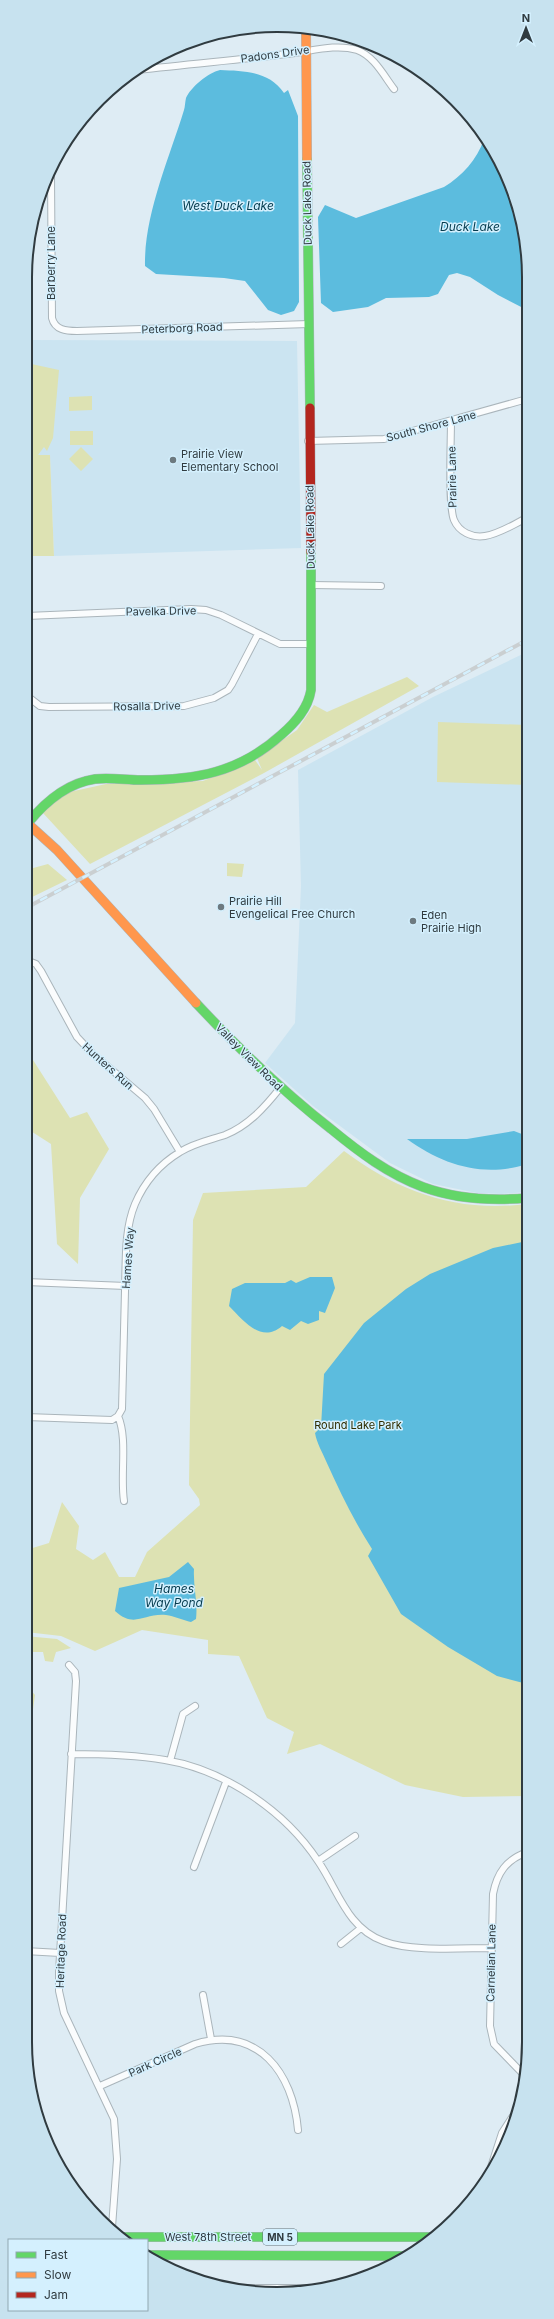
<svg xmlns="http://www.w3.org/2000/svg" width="554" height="2319" viewBox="0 0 554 2319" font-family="Inter,sans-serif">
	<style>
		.built { fill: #cbe4f1 }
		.green { fill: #dde2b3 }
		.water { fill: #5cbcde }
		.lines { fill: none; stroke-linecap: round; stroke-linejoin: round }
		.street-casing { stroke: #aab5bb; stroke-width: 8 }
		.fast-casing { stroke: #aab5bb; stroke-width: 10 }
		.slow-casing { stroke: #aab5bb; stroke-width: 10 }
		.jam-casing { stroke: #aab5bb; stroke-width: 10 }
		.street { stroke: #fafcfd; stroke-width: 6 }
		.fast { stroke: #63d668; stroke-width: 9 }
		.slow { stroke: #ff974d; stroke-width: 9 }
		.jam { stroke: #b3261e; stroke-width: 9 }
		.rail-casing { stroke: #cacfd1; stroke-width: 4 }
		.rail { stroke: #d4f0fe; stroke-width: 2.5; stroke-dasharray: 8; stroke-linecap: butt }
		.poi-dot { fill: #6d797f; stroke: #d4f0fe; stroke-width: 1.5 }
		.labels { text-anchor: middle; stroke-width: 3; stroke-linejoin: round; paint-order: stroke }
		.shield { fill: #d4f0fe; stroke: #617179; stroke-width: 1 }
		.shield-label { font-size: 10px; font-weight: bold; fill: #303b40 }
		.street-label { font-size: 11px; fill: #303b40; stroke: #d4f0fe }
		.poi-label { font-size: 11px; fill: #303b40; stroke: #d4f0fe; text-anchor: start }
		.park-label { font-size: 11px; fill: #2f2d00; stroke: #d4f0fe }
		.water-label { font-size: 12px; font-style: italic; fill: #043b4e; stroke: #d4f0fe }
		.rim { fill: none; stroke: #303b40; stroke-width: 2 }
	</style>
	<rect width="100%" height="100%" fill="#deecf4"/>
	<path class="built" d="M28,340L297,341L301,548L54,556L50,456L38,455L28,449Z
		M527,652V1192L502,1194L477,1193L433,1184L390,1163L313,1106L265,1063L295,1023L301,886L298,770L433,697Z"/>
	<path class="green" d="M27,363L59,370L53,438L47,451L44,447L38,455H50L54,556H27Z
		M92,396V410L69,411V397Z
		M70,431H93V445H70Z
		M81,447L93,459L81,471L69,459Z
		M407,677L419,686L264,773L90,864L43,813L65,793L106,784L203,781L255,760L262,770L257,758L297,730L314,705L327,712Z
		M438,722L527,725V785L437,782Z
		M227,863L244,864L242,877L227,876Z
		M48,864L67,880L26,900V870Z
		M26,1049L70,1118L87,1112L109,1149L80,1198L78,1264L57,1244L51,1144L26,1128Z
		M344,1151C399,1192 457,1213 527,1204V1796L463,1797L405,1785L320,1744L287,1754L294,1732L267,1718L239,1656L208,1654V1640L142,1630L95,1651L61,1636L26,1632V1550L49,1543L62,1502L79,1526L76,1549L93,1560L105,1552L119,1577H135L147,1552L200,1505L199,1499L189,1485L193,1220L203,1193L306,1187Z
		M25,1636L57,1639L71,1648L56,1652L53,1662L45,1661L43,1652H25Z
		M25,1683L35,1695L25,1768Z"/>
	<path class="water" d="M220,70C244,71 269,71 284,93L288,90L298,116L299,302L294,311L281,315L268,310L245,281L224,278L156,274L145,266C144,215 169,159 184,110C185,107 185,102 186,98C191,87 208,73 220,70Z
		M484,139L503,166L527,244V310L498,295L470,277L457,273L449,275L438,294L429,297L386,298L368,307L333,312L321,303L318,217L325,205L356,218L444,187C462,176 477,160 484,139Z
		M514,1131L527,1136V1164C483,1178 443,1165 407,1139H467Z
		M527,1241V1684L497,1676L448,1647L401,1614L368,1556L372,1549C354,1521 340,1492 326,1461C322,1451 317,1444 315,1433L321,1427L324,1374L364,1323L406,1289L430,1274L493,1248Z
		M310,1277H332L335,1288L325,1313L319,1311V1320L308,1324L301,1321L290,1330L282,1326C261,1344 244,1321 229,1306L232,1289L245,1283H285L291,1280L296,1283Z
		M188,1562L194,1569C193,1587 198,1602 196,1619L191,1622C183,1620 174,1616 166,1615C143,1613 135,1629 115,1611L119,1588L169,1577Z"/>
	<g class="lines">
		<defs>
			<path id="street" d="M138,70C188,64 238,60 287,54C309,52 335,43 357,50C374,56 384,76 394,89
				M51,175L52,318C55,330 66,331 77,331L309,324
				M451,421C451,441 448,506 454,520C459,532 472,538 485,536C499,534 514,524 527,518
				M308,441L384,439L527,399
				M311,585L381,586
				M27,616L191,609L206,610L221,615L280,644H312
				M27,696L40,706L49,707L184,706L214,698L228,690L232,684L258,634
				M26,960L36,964L41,971L77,1037L93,1054L145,1098L154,1109L180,1152
				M26,1282L126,1286
				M26,1417L112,1420L118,1416
				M124,1501C120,1475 128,1439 118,1416L122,1409C123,1370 124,1330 125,1291C126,1263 124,1230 135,1204C144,1183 160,1164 180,1152C194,1143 210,1140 225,1135C248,1126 265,1107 280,1088
				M69,1665L75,1672L76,1681L59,1972V1991L64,2013L114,2119L117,2159L112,2227
				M71,1754C102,1754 135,1755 165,1760C225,1770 285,1811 318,1861C338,1890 347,1928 383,1941C410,1952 462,1948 492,1948
				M170,1761L183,1714L195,1706
				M318,1861L355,1836
				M194,1867L226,1782
				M341,1944L361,1928
				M25,1951L60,1953
				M203,1995L211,2039
				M526,2077L494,2044L490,2026L493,1894C497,1873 506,1860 527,1852
				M100,2086L195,2044C258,2025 293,2073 298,2130
				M491,2167L502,2133L513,2116
				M239,2288H313"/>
			<path id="fast" d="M307,159L310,408
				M28,823C45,802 67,783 95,779C110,777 126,780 141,780C195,780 239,773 281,735C295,723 308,709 311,690V552
				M196,1003C238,1048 282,1091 331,1129C359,1152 388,1174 423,1187C456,1199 492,1201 527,1198
				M125,2237H434
				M148,2255L402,2256"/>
			<path id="slow" d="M306,27L307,159
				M26,822L57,850L196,1003"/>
			<path id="jam" d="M310,408L311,552"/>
		</defs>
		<use href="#street" class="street-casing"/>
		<use href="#fast" class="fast-casing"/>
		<use href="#slow" class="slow-casing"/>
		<use href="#jam" class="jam-casing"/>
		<use href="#street" class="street"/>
		<use href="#fast" class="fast"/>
		<use href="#slow" class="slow"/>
		<use href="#jam" class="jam"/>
		<defs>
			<path id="rail" d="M26,908L527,640"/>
		</defs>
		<use href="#rail" class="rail-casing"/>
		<use href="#rail" class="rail"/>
	</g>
	<g class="poi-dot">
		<circle cx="173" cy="460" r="4"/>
		<circle cx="221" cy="907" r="4"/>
		<circle cx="413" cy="921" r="4"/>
	</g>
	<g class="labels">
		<rect class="shield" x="263" y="2229" width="34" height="16" rx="3"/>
		<g class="shield-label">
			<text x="280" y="2241">MN 5</text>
		</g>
		<g class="street-label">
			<text transform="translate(275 54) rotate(-8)" y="4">Padons Drive</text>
			<text transform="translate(307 203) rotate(-91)" y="4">Duck Lake Road</text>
			<text transform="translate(51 263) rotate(-90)" y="4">Barberry Lane</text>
			<text transform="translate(182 328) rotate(-2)" y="4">Peterborg Road</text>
			<text transform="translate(431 426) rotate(-15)" y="4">South Shore Lane</text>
			<text transform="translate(452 477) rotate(-91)" y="4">Prairie Lane</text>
			<text transform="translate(310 527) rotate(-91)" y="4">Duck Lake Road</text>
			<text transform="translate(161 611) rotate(-1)" y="4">Pavelka Drive</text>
			<text transform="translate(147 706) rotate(-1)" y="4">Rosalla Drive</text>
			<text transform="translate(249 1057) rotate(45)" y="4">Valley View Road</text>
			<text transform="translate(108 1066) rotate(42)" y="4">Hunters Run</text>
			<text transform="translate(128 1258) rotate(-86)" y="4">Hames Way</text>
			<text transform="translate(61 1951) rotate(-88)" y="4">Heritage Road</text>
			<text transform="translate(491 1963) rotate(-89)" y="4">Carnelian Lane</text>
			<text transform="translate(155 2062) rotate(-24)" y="4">Park Circle</text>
			<text x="208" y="2241">West 78th Street</text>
		</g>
		<g class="poi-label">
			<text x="181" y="458">Prairie View<tspan x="181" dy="13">Elementary School</tspan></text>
			<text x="229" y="905">Prairie Hill<tspan x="229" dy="13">Evengelical Free Church</tspan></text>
			<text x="421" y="919">Eden<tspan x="421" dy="13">Prairie High</tspan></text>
		</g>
		<g class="park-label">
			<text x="358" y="1429">Round Lake Park</text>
		</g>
		<g class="water-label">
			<text x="228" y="210">West Duck Lake</text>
			<text x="470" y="231">Duck Lake</text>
			<text x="174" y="1593">Hames<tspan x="174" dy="14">Way Pond</tspan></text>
		</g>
	</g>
	<path d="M0 0H554V2319H0ZM277 32H277A245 245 0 0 1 522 277V2042A245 245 0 0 1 277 2287H277A245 245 0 0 1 32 2042V277A245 245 0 0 1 277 32Z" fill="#c7e2ef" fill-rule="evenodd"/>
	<path class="rim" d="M277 32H277A245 245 0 0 1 522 277V2042A245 245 0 0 1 277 2287H277A245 245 0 0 1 32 2042V277A245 245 0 0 1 277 32Z"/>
	<rect x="8" y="2239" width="140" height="72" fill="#d4f0fe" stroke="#92a8b2"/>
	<rect x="16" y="2252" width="20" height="6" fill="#63d668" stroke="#92a8b2"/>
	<text x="44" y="2259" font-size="12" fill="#303b40">Fast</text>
	<rect x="16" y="2272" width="20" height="6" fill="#ff974d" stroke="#92a8b2"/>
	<text x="44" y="2279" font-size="12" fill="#303b40">Slow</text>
	<rect x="16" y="2292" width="20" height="6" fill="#b3261e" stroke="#92a8b2"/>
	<text x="44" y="2299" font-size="12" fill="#303b40">Jam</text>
	<g transform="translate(526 28)" stroke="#d4f0fe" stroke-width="3" paint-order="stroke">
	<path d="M0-3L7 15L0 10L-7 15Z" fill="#303b40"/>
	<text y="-6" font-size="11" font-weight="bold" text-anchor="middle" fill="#303b40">N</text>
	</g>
</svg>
